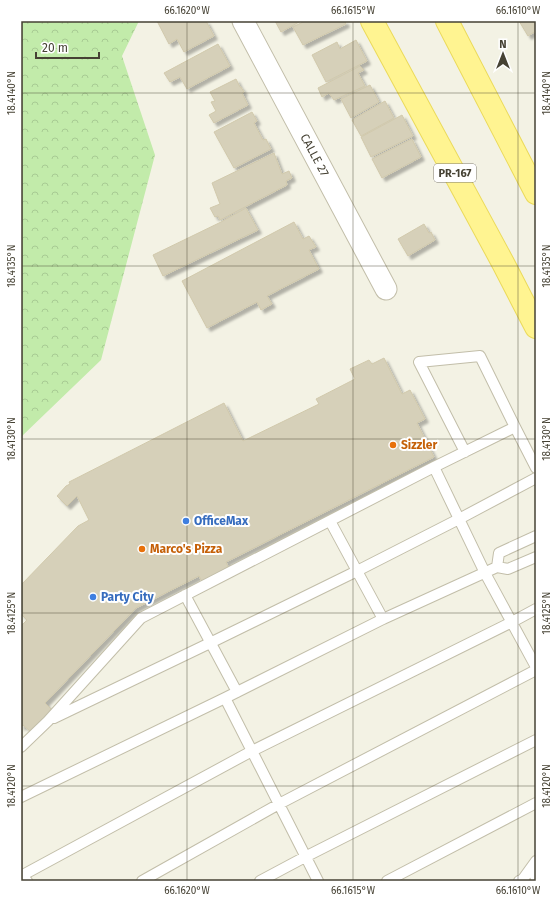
<svg xmlns="http://www.w3.org/2000/svg" width="557" height="902" viewBox="0 0 557 902" font-family="'Fira Sans',sans-serif">
	<style>
		.forest { fill: url(#forest-crowns) }
		.building { fill: #d6d0b9; stroke: #d1c9ac; filter: url(#shadow) }
		.lines { fill: none; stroke-linecap: round; stroke-linejoin: round }
		.lane-casing { stroke: #c2bea9; stroke-width: 12 }
		.street-casing { stroke: #c2bea9; stroke-width: 23 }
		.primary-casing { stroke: #ebda5a; stroke-width: 24 }
		.lane { stroke: #fff; stroke-width: 10 }
		.street { stroke: #fff; stroke-width: 21 }
		.primary { stroke: #fff491; stroke-width: 22 }
		.ticks { fill: none; stroke: #464234; stroke-width: 1; stroke-opacity: 0.45 }
		.food-dot { fill: #e8710a; stroke: #fff; stroke-width: 1.5 }
		.shop-dot { fill: #3f7fe0; stroke: #fff; stroke-width: 1.5 }
		.labels { text-anchor: middle; stroke-width: 4; stroke-linejoin: round; paint-order: stroke }
		.shield { fill: #fff; stroke: #7e7b71; stroke-width: 1 }
		.shield-label { font-size: 11px; font-weight: bold; fill: #464234 }
		.street-label { font-size: 12px; fill: #464234; stroke: #fff }
		.food-label { font-size: 12px; font-weight: bold; fill: #c56008; stroke: #fff; text-anchor: start }
		.shop-label { font-size: 12px; font-weight: bold; fill: #366cbe; stroke: #fff; text-anchor: start }
		.neatline { fill: none; stroke: #464234; stroke-width: 1.5 }
		.ticks-label { font-size: 10px; text-anchor: middle; fill: #464234 }
	</style>
	<defs>
		<pattern id="forest-crowns" width="20" height="18" patternUnits="userSpaceOnUse"><rect width="20" height="18" fill="#c2ebaa"/><path d="M2 6a3 3 0 1 1 6 0M12 15a3 3 0 1 1 6 0" fill="none" stroke="#a8cb93"/></pattern>
		<filter id="shadow"><feDropShadow dx="3.5" dy="3.5" stdDeviation="1" flood-color="#0004"/></filter>
	</defs>
	<rect width="100%" height="100%" fill="#f3f2e4"/>
	<path class="forest" d="M21,21H139L122,56L155,155L101,360L21,437Z"/>
	<path class="building" d="M157,21H206L214,36L184,52L177,39L169,44Z
		M275,21H301L281,32Z
		M305,21H345L346,24L303,45L293,27Z
		M519,21H536V31L528,36Z
		M356,40L367,61L326,82L312,55L337,42L340,49Z
		M218,44L230,66L187,89L180,77L170,82L164,73Z
		M360,66L364,70L358,73L365,86L334,100L329,93L322,97L318,88Z
		M236,79L240,87H241L244,92L242,93L248,105L214,123L209,115L216,111L211,102L215,101L210,92Z
		M370,85L379,102L351,118L341,99Z
		M385,101L394,118L361,136L352,120Z
		M252,112L257,121L254,123L263,140L266,139L271,149L234,168L214,132Z
		M402,115L413,136L371,157L361,137Z
		M412,139L421,157L382,178L372,159Z
		M274,153L282,174L289,171L292,178L286,181L287,185L220,220L218,216L215,217L210,208L220,204L212,183Z
		M246,208L258,230L163,276L153,255L221,222Z
		M294,222L303,239L309,236L316,247L309,250L319,269L267,296L272,304L261,310L257,302L207,328L182,281Z
		M424,224L429,233L431,232L435,240L408,256L398,239Z
		M384,358L402,394L410,390L425,419L417,423L434,457L226,562L230,571L203,584L199,576L136,608L45,703L52,710L31,732L23,725L21,727V626L27,620L21,614V585L78,526L89,520L77,496L67,506L57,496L66,486L70,484L69,482L224,403L243,441L319,404L316,399L355,379L350,369L369,360L372,364Z"/>
	<g class="lines">
		<defs>
			<path id="lane" d="M465,452L419,362L480,356L515,427L536,468
				M434,467L485,573L536,667
				M497,567L499,553L536,536
				M185,595L237,692
				M383,619L357,571L459,519L536,478
				M225,698L318,881
				M54,718L210,643L357,571L330,521
				M21,747L48,721L141,618L434,467L515,427
				M21,797L225,698L383,619L497,567L508,569L536,557
				M531,868L536,878
				M27,881L21,876L252,751L512,622L536,609
				M142,881L279,804L536,670
				M260,881L305,857L536,740
				M387,881L536,803
				M519,881L523,879L536,861"/>
			<g id="street">
				<path id="s1" d="M243,21L386,289"/>
			</g>
			<path id="primary" d="M372,21L503,263L536,327
				M447,21L536,193"/>
		</defs>
		<use href="#lane" class="lane-casing"/>
		<use href="#street" class="street-casing"/>
		<use href="#primary" class="primary-casing"/>
		<use href="#lane" class="lane"/>
		<use href="#street" class="street"/>
		<use href="#primary" class="primary"/>
	</g>
	<path class="ticks" d="M22,21V881M187,21V881M353,21V881M518,21V881M21,93H536M21,266H536M21,439H536M21,613H536M21,786H536"/>
	<g class="food-dot">
		<circle cx="393" cy="445" r="4"/>
		<circle cx="142" cy="549" r="4"/>
	</g>
	<g class="shop-dot">
		<circle cx="186" cy="521" r="4"/>
		<circle cx="93" cy="597" r="4"/>
	</g>
	<g class="labels">
		<rect class="shield" x="434" y="164" width="42" height="18" rx="3"/>
		<g class="shield-label">
			<text x="455" y="177">PR-167</text>
		</g>
		<g class="street-label">
			<text dy="4" stroke="none"><textPath href="#s1" startOffset="152">CALLE 27</textPath></text>
		</g>
		<g class="food-label">
			<text x="401" y="449">Sizzler</text>
			<text x="150" y="553">Marco's Pizza</text>
		</g>
		<g class="shop-label">
			<text x="194" y="525">OfficeMax</text>
			<text x="101" y="601">Party City</text>
		</g>
	</g>
	<rect width="557" height="902" fill="none" stroke="#ffffff" stroke-width="44"/>
	<g transform="translate(503 54)" stroke="#ffffff" stroke-width="3" paint-order="stroke">
	<path d="M0-3L7 15L0 10L-7 15Z" fill="#464234"/>
	<text y="-6" font-size="11" font-weight="bold" text-anchor="middle" fill="#464234">N</text>
	</g>
	<path d="M36 52v6h63v-6" fill="none" stroke="#464234" stroke-width="2"/>
	<text x="42" y="52" font-size="12" fill="#464234" stroke="#ffffff" stroke-width="3" paint-order="stroke">20 m</text>
	<rect x="22" y="22" width="513" height="858" class="neatline"/>
	<g class="ticks-label">
		<text x="187" y="14">66.1620°W</text>
		<text x="353" y="14">66.1615°W</text>
		<text x="518" y="14">66.1610°W</text>
		<text transform="translate(11 93) rotate(-90)" y="4">18.4140°N</text>
		<text transform="translate(546 93) rotate(-90)" y="4">18.4140°N</text>
		<text transform="translate(11 266) rotate(-90)" y="4">18.4135°N</text>
		<text transform="translate(546 266) rotate(-90)" y="4">18.4135°N</text>
		<text transform="translate(11 439) rotate(-90)" y="4">18.4130°N</text>
		<text transform="translate(546 439) rotate(-90)" y="4">18.4130°N</text>
		<text transform="translate(11 613) rotate(-90)" y="4">18.4125°N</text>
		<text transform="translate(546 613) rotate(-90)" y="4">18.4125°N</text>
		<text transform="translate(11 786) rotate(-90)" y="4">18.4120°N</text>
		<text transform="translate(546 786) rotate(-90)" y="4">18.4120°N</text>
		<text x="187" y="894">66.1620°W</text>
		<text x="353" y="894">66.1615°W</text>
		<text x="518" y="894">66.1610°W</text>
	</g>
</svg>
